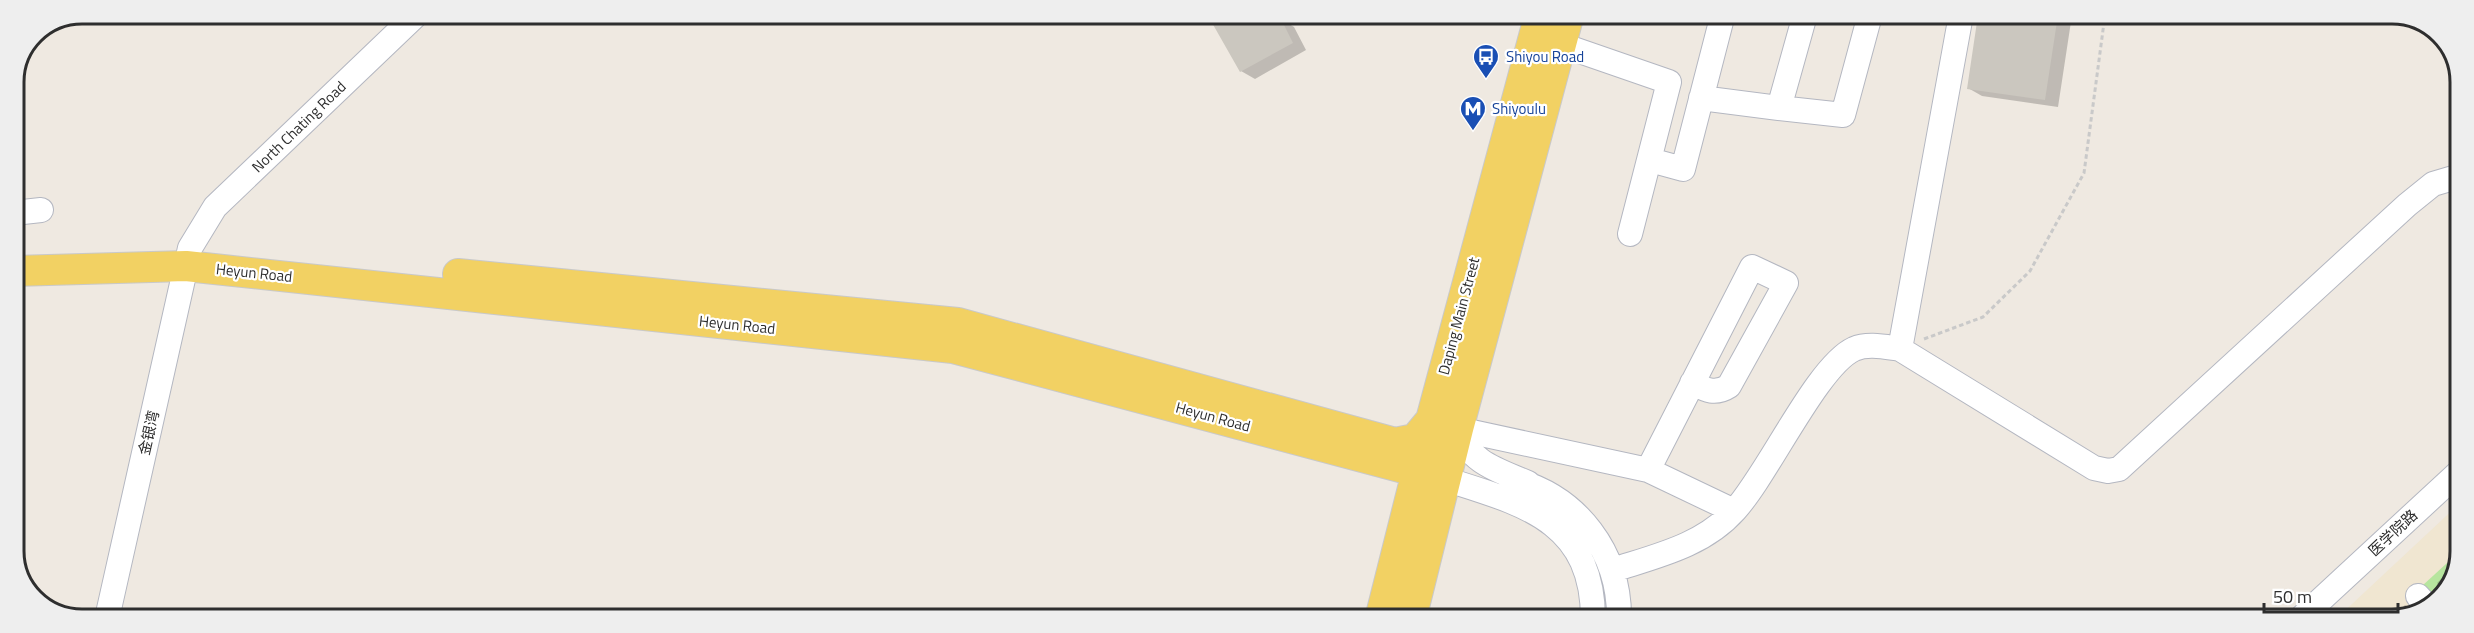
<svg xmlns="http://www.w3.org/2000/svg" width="2474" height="633" viewBox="0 0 2474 633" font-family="'Titillium Web','Noto Sans SC',sans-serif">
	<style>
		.education { fill: #f0e6d1 }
		.green { fill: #b6e59e }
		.shadow { fill: #0003 }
		.building { fill: #cbc7bf }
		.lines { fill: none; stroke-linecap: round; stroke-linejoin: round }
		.minor-casing { stroke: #b4b7c1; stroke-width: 26 }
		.major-casing { stroke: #c9c9c9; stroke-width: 32 }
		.path { stroke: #c9c9c9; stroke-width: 3; stroke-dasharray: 4.5 3; stroke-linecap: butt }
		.minor { stroke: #fff; stroke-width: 24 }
		.major { stroke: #f2d163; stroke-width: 30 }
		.labels { text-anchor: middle; stroke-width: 4.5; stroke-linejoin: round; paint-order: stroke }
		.transit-label { font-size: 15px; fill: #164399; stroke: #fff; text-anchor: start }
		.street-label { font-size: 15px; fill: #2e2e2e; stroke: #fff }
		.rim { fill: none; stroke: #2e2e2e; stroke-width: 3 }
	</style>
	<rect width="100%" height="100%" fill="#efe9e1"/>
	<path class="education" d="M2459,504V564L2434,605L2392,619H2336Z"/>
	<path class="green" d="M2459,552V564L2436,601L2422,586Z"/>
	<path class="shadow" d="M1209,14H1282L1281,19L1294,27L1306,50L1255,79L1241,71Z
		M1979,15H2072L2058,107L1982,96L1968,88Z
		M2459,562V564L2443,589L2437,583Z
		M2405,605L2416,611L2389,619Z"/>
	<path class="building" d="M1207,14H1262L1280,17L1293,43L1240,72Z
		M1978,15H2058L2045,100L1967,89Z"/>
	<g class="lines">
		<defs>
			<path id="minor" d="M1562,45L1669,82L1630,234
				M1701,98L1779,108L1805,15
				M1779,108L1843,115L1870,15
				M1650,160L1683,169L1723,14
				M14,213L41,210
				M1900,349L2094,468L2108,471L2119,469L2407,205L2433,184L2460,176
				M1648,470L1752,267L1786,283L1729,386C1715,395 1706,390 1692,383
				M1445,479C1523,504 1593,520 1593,619
				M1514,480C1578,497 1620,553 1619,619
				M1528,483C1498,470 1469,463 1458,429L1648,470L1734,511
				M1613,570C1656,556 1703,546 1735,510C1768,474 1817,366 1854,349C1868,343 1885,347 1900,349L1961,15
				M2418,596L2428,607
				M107,618L190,248L215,207L417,14
				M2300,619L2459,472"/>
			<path id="major" d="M14,271L186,266L953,348L1445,479
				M458,274L958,323L1395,443L1415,439L1430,421
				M1380,619L1417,472L1540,14
				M1411,619L1458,429L1569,14"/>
		</defs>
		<use href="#minor" class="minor-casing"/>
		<use href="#major" class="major-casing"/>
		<path class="path" d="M1924,339L1983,317L2030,271L2084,173L2105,15"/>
		<use href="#minor" class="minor"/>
		<use href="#major" class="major"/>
	</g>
	<defs>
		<symbol id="bus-pin" viewBox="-11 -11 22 30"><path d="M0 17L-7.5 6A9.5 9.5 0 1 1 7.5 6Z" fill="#1a4fb4" stroke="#fff"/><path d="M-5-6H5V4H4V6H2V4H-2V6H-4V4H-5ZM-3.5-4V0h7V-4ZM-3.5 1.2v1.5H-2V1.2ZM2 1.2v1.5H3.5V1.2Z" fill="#fff"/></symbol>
		<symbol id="metro-pin" viewBox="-11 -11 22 30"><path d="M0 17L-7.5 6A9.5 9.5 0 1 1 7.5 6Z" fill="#1a4fb4" stroke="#fff"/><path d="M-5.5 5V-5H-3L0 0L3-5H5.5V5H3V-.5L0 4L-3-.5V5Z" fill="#fff"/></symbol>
	</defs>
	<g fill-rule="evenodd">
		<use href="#bus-pin" x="1471" y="42" width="30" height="40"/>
		<use href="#metro-pin" x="1458" y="94" width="30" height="40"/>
	</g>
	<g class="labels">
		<g class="transit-label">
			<text x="1506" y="62">Shiyou Road</text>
			<text x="1492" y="114">Shiyoulu</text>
		</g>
		<g class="street-label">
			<text transform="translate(299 127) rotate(-44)" y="5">North Chating Road</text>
			<text transform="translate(254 273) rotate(6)" y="5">Heyun Road</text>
			<text transform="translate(1459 316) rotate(-75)" y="5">Daping Main Street</text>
			<text transform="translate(737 325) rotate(6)" y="5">Heyun Road</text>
			<text transform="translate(1213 417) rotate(15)" y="5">Heyun Road</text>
			<text transform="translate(149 433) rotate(-77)" y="5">金银湾</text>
			<text transform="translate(2393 533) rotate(-43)" y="5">医学院路</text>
		</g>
	</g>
	<path d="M0 0H2474V633H0ZM82 24H2392A58 58 0 0 1 2450 82V551A58 58 0 0 1 2392 609H82A58 58 0 0 1 24 551V82A58 58 0 0 1 82 24Z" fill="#eee" fill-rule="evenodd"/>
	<path class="rim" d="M82 24H2392A58 58 0 0 1 2450 82V551A58 58 0 0 1 2392 609H82A58 58 0 0 1 24 551V82A58 58 0 0 1 82 24Z"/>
	<path d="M2264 603v9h134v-9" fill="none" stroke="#2e2e2e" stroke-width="3"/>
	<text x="2273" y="603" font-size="18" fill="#2e2e2e" stroke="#ffffff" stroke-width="4.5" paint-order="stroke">50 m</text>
</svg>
